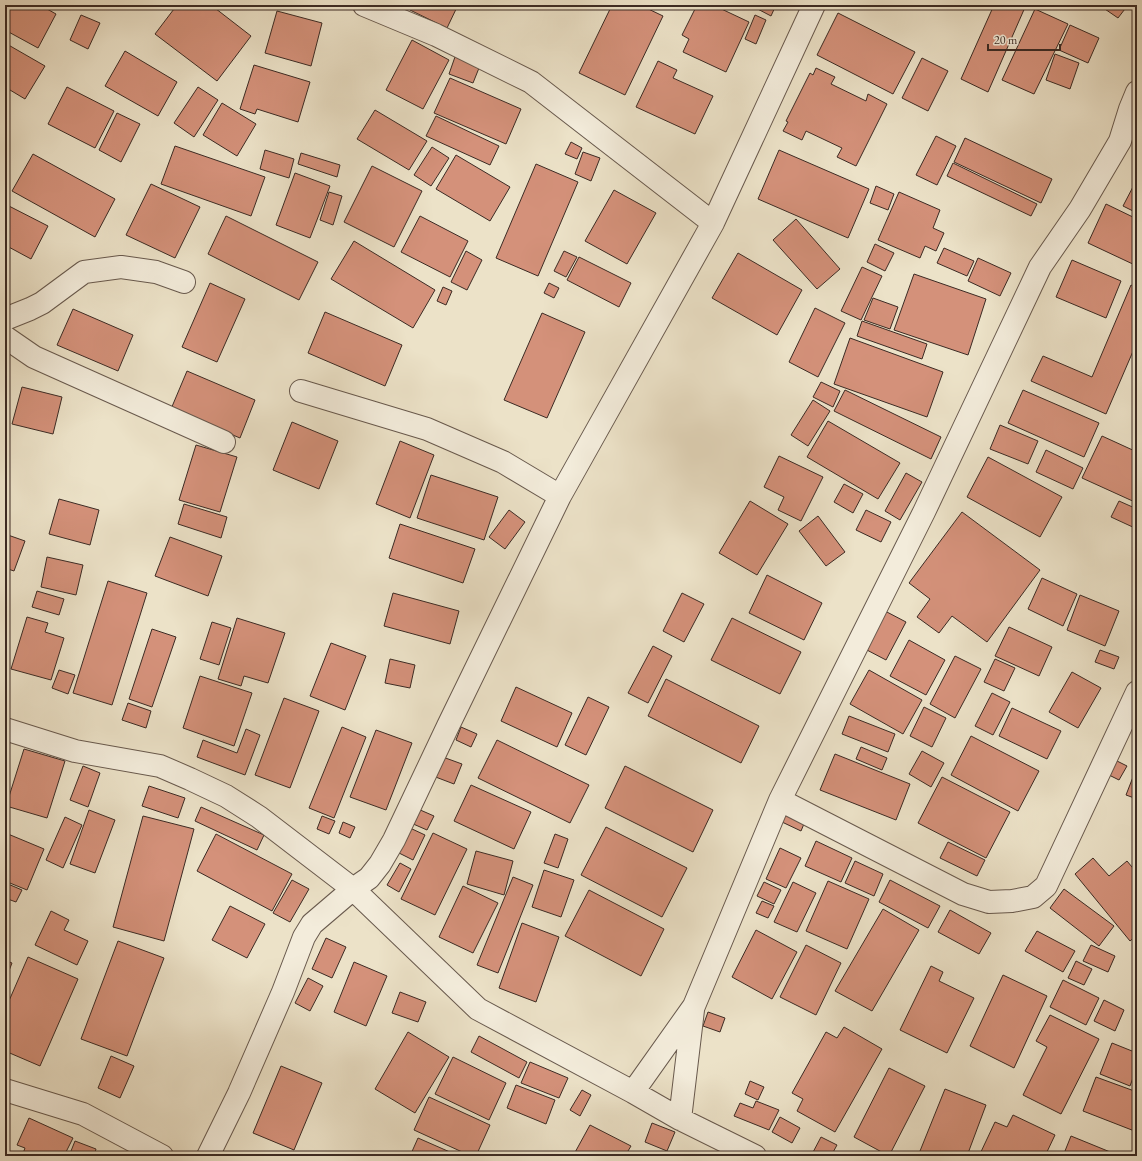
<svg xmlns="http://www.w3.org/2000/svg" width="1142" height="1161" viewBox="0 0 1142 1161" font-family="'EB Garamond',serif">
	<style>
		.building { fill: #d4917a; stroke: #3c2b24 }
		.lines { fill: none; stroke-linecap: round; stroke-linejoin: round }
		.street-casing { stroke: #68594d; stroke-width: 24 }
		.street { stroke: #f3ecdb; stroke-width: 22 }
	</style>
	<rect width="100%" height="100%" fill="#ece2c8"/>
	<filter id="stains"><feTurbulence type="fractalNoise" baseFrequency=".005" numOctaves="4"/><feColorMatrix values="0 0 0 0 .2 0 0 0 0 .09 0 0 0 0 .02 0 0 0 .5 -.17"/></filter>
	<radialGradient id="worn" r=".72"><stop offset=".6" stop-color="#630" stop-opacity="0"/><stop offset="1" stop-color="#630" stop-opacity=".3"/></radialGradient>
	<path class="building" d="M5,5H40L56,14L38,48L5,30Z
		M177,5H211L251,36L217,81L155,34Z
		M413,5H458L447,28L410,10Z
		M498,5H508L506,9Z
		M612,5H640L663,16L625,95L579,73Z
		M697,5H713L749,22L726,72L683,52L689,39L682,35Z
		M750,5H776L771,16Z
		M994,5H1026L988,92L961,79Z
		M1099,5H1128L1118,18Z
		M1035,9L1068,24L1034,94L1002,80Z
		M277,11L322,23L311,66L265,53Z
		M838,13L915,52L893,94L817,55Z
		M81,15L100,23L88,49L70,40Z
		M755,15L766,20L756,44L745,39Z
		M1070,25L1099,38L1088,63L1059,50Z
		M412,40L449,60L423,109L386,90Z
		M5,43L45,66L25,99L5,87Z
		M125,51L177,82L158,116L105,86Z
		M456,54L481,63L473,83L449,74Z
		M1055,54L1079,63L1070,89L1046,80Z
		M922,58L948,71L928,111L902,98Z
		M658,61L677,70L673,78L713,96L695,134L636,107Z
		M254,65L310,82L298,122L257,109L255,114L240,109Z
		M816,68L835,77L831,84L866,101L868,94L887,104L856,166L837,157L842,148L806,131L802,140L783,131L788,122L786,121L810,73L813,75Z
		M450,78L521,109L506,144L434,113Z
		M67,87L114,111L95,148L48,124Z
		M198,87L218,100L194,137L174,123Z
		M222,103L256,124L237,156L203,135Z
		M375,110L427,141L409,170L357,139Z
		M117,113L140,124L121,162L99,150Z
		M436,116L499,146L490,165L426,136Z
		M936,136L956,146L937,185L916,175Z
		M965,138L1052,179L1041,203L954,162Z
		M571,142L582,148L577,159L565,154Z
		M175,146L265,177L251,216L161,184Z
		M432,147L449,158L431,186L414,175Z
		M265,150L294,159L289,178L260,169Z
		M779,150L869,189L848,238L758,199Z
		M583,152L600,158L591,181L575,174Z
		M301,153L340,165L337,177L298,164Z
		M33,154L115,199L95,237L12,191Z
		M456,155L510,187L490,221L436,189Z
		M953,163L1037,204L1031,216L947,176Z
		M536,164L578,182L538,276L496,258Z
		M372,166L422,191L394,247L344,222Z
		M295,173L330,186L310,238L276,225Z
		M1136,181H1137V213L1123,206Z
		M151,184L200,207L175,258L126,235Z
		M876,186L894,194L888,210L870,203Z
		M614,190L656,213L627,264L585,241Z
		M329,192L342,196L333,225L320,220Z
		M899,192L940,210L933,228L944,233L936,251L925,246L920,258L878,240Z
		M5,204L48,226L31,259L5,245Z
		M1106,204L1137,219V266L1088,243Z
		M226,216L318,262L299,300L208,254Z
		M420,216L468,241L450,277L401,252Z
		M796,219L840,269L817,289L773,240Z
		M354,241L435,290L413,328L331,279Z
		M875,244L894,253L885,271L867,262Z
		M944,248L974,261L967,276L937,263Z
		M466,251L482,260L467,290L451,282Z
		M564,251L577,257L566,277L554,271Z
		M738,253L802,290L777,335L712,298Z
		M579,257L631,283L619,307L567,280Z
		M978,258L1011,273L1000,296L968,281Z
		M1072,260L1121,281L1106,318L1056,297Z
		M862,267L882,276L861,320L841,311Z
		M914,274L986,299L968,355L894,330Z
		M210,283L245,299L217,362L182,347Z
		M549,283L559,288L554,298L544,293Z
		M1131,285L1137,288V342L1106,414L1031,381L1043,356L1092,377Z
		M443,287L452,291L446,305L437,301Z
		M873,298L898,307L890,329L864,320Z
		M815,308L845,323L818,377L789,362Z
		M73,309L133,335L118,371L57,345Z
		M325,312L402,345L385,386L308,353Z
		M542,313L585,332L547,418L504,400Z
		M862,321L927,344L922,359L857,336Z
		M850,338L943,372L927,417L834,384Z
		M187,371L255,400L240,438L171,409Z
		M821,382L840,391L833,407L813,397Z
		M22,387L62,397L53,434L12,424Z
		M845,390L941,437L931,459L834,411Z
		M1023,390L1099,423L1084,457L1008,423Z
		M813,400L830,411L808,446L791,435Z
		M828,421L900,463L878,499L807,457Z
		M292,422L338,441L319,489L273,470Z
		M1000,425L1038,441L1028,464L990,449Z
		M1102,436L1137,452V503L1082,478Z
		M400,441L434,455L410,518L376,504Z
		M196,445L237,457L220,512L179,500Z
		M1046,450L1083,468L1073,489L1036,472Z
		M779,456L823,477L801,521L778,510L784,497L764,487Z
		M988,457L1062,497L1040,537L967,497Z
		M906,473L922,482L900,520L885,511Z
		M431,475L498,497L484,540L417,518Z
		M844,484L863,494L853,513L834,502Z
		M59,499L99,510L90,545L49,534Z
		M750,501L788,524L757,575L719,553Z
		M1119,501L1137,509V529L1111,517Z
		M184,504L227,517L221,538L178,524Z
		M509,510L525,522L505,549L489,537Z
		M866,510L891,522L881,542L856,530Z
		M962,512L1040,570L987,642L952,616L939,633L917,617L930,599L909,583Z
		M818,516L845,552L826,566L799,531Z
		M400,524L475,549L463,583L389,558Z
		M5,534L25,541L14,571L5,568Z
		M170,537L222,556L208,596L155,576Z
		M47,557L83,565L76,595L41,587Z
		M767,575L822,603L804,640L749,613Z
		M1042,578L1077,594L1063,626L1028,609Z
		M108,581L147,593L112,705L73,693Z
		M37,591L64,599L59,615L32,607Z
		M393,593L459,611L450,644L384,626Z
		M682,593L704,604L684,642L663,631Z
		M1080,595L1119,611L1105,646L1067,630Z
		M885,611L906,622L886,660L865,649Z
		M27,617L48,623L45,632L64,638L51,680L11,669Z
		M237,618L285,633L268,683L244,676L241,686L218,679Z
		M732,618L801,652L780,694L711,660Z
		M212,622L231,628L219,665L200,659Z
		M1009,627L1052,647L1039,676L995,656Z
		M152,629L176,637L152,707L129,699Z
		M909,640L945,660L926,695L890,676Z
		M331,643L366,656L345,710L310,696Z
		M653,646L672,656L648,703L628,693Z
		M1100,650L1119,657L1114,669L1095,662Z
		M955,656L981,669L955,718L930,704Z
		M390,659L415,665L410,688L385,683Z
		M995,659L1015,668L1004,691L984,682Z
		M59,670L75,675L68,694L52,688Z
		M869,670L922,700L903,734L850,704Z
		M1072,672L1101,688L1078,728L1049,712Z
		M200,676L252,693L234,746L183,728Z
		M666,679L759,726L741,763L648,716Z
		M516,687L572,713L557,747L501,721Z
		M992,693L1010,702L993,735L975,726Z
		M588,697L609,707L586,755L565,745Z
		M284,698L319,711L290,788L255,775Z
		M128,703L151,711L146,728L122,720Z
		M924,707L946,718L932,747L910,736Z
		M1012,708L1061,731L1047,759L999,736Z
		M849,716L895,734L888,752L842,734Z
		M342,727L366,737L334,818L309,808Z
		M461,727L477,734L471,747L456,740Z
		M246,729L260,735L245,775L197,757L203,740L237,753Z
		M376,730L412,743L386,810L350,797Z
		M971,736L1039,771L1018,811L951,775Z
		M497,740L589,785L570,823L478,778Z
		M861,747L887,758L882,770L856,759Z
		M24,749L65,761L47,818L6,806Z
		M922,751L944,763L931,787L909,774Z
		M835,754L910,784L896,820L820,790Z
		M440,756L462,764L454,784L433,776Z
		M1111,758L1127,766L1119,780L1105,773Z
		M83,766L100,773L88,807L70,800Z
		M625,766L713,810L693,852L605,808Z
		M942,777L1010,812L986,858L918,823Z
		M1133,777L1137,779V799L1126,795Z
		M471,785L531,812L514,849L454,821Z
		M149,786L185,798L178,818L142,806Z
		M201,807L264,835L257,850L195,821Z
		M418,809L434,816L427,830L411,823Z
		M1137,809V819L1133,817Z
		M89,810L115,820L95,873L70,864Z
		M787,810L806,819L801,831L782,822Z
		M143,816L194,829L164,941L113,927Z
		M322,816L335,821L329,834L317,829Z
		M65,817L82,825L63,868L46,860Z
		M343,822L355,827L350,838L339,833Z
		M606,827L687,868L662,917L581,875Z
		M410,828L425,835L413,860L399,853Z
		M433,833L467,849L435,915L401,899Z
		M8,834L44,849L27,890L5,881V842Z
		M216,834L292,874L272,911L197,871Z
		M555,834L568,839L558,868L544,863Z
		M816,841L852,858L841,882L805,866Z
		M948,842L985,860L977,876L940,858Z
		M780,848L801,858L786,888L766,879Z
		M476,851L513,861L504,895L467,884Z
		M1093,858L1109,876L1127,861L1137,873V935L1130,941L1075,874Z
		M855,861L883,874L874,896L845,883Z
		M400,863L411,869L399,892L387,885Z
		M544,870L574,880L561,917L532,907Z
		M513,877L533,885L498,973L477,965Z
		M292,880L309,889L290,922L273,913Z
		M890,880L940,906L928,928L879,902Z
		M828,881L869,899L847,949L806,931Z
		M764,882L781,890L774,904L757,896Z
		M793,882L816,893L797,932L774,922Z
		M8,884L22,890L16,902L5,898V890Z
		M463,886L498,903L473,953L439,937Z
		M1064,889L1114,926L1099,946L1050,908Z
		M589,890L664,929L641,976L565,936Z
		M762,901L774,906L768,918L756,913Z
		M230,906L265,924L247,958L212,940Z
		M883,909L919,930L872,1011L835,991Z
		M950,910L991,933L979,954L938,932Z
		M51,911L69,920L64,930L88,941L77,965L35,945Z
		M522,923L559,937L536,1002L499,988Z
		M756,930L797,952L772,999L732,977Z
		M1037,931L1075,951L1063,972L1025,951Z
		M326,938L346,947L332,978L312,969Z
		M118,941L164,958L127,1056L81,1039Z
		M806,945L841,963L816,1015L780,997Z
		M1091,945L1115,956L1108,972L1083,961Z
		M28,957L78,979L40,1066L5,1051V1010Z
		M5,960L12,963L5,981Z
		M1076,961L1092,969L1084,985L1068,978Z
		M354,962L387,976L366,1026L334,1012Z
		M931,966L943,972L939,981L974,998L947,1053L900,1030Z
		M1003,975L1047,996L1014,1068L970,1046Z
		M308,978L323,986L310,1011L295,1003Z
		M1063,980L1099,998L1086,1025L1050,1007Z
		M400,992L426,1002L418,1022L392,1013Z
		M1104,1000L1124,1010L1115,1031L1094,1021Z
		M708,1012L725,1018L720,1032L703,1026Z
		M1050,1015L1099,1039L1061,1114L1023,1095L1047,1047L1036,1041Z
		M844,1027L882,1049L835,1132L797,1111L803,1099L792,1093L826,1032L837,1038Z
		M408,1032L449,1057L415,1113L375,1089Z
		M479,1036L527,1062L519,1078L471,1052Z
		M1112,1043L1137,1053V1067L1130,1086L1100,1074Z
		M111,1056L134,1066L120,1098L98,1088Z
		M453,1057L506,1083L489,1120L435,1094Z
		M530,1062L568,1078L559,1098L521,1083Z
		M281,1066L322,1083L294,1150L253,1133Z
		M889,1068L925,1086L889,1156L854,1137Z
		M1096,1077L1137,1092V1132L1083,1111Z
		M750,1081L764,1087L758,1100L745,1094Z
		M516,1085L555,1100L546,1124L507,1108Z
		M945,1089L986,1105L967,1156H918Z
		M582,1090L591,1095L580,1116L570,1110Z
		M429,1097L490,1125L476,1156H471L414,1130Z
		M756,1101L779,1110L769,1130L734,1116L740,1103L753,1108Z
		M1013,1115L1055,1135L1045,1156H979L995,1122L1007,1127Z
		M780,1117L800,1128L792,1143L772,1132Z
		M29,1118L73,1138L64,1156H22L25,1148L17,1145Z
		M652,1123L675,1132L667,1151L645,1142Z
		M590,1125L631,1146L625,1156H573Z
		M1071,1136L1120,1156H1063Z
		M821,1137L837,1145L831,1156H811Z
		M418,1138L459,1156H410Z
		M75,1141L96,1149L94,1156H69Z"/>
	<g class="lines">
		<defs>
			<path id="street" d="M364,5L436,35L531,82L713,223
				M5,319L30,309L42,303L84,272L121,267L156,272L184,282
				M5,337L34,357L224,442
				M301,391L427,429L503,462L560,496
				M5,729L75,751L160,766L190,779L226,796L259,817L353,889L478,1009L633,1092L680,1119L755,1156
				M780,800L963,894L989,902L1012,901L1033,897L1046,886L1137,692
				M5,1090L83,1114L162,1156
				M633,1092L694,1006L780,800L924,512L1040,267L1080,209L1120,141L1130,109L1137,92
				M680,1119L693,1010
				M208,1156L239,1093L283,992L304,937L312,924L353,889L369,878L380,864L394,840L448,726L560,496L713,223L814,5"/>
		</defs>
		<use href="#street" class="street-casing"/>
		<use href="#street" class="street"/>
	</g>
	<rect width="1142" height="1161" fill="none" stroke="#ece2c8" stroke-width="20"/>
	<rect x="6" y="6" width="1130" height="1149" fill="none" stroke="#3c2b24" stroke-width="2"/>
	<rect x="10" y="10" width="1122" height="1141" fill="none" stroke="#3c2b24"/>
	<path d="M988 44v6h72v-6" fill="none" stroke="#3c2b24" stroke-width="2"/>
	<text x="994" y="44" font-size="12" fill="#3c2b24" stroke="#f3ecdb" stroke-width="3" paint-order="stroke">20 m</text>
	<rect width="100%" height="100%" filter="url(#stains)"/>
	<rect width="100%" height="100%" fill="url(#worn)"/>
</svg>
